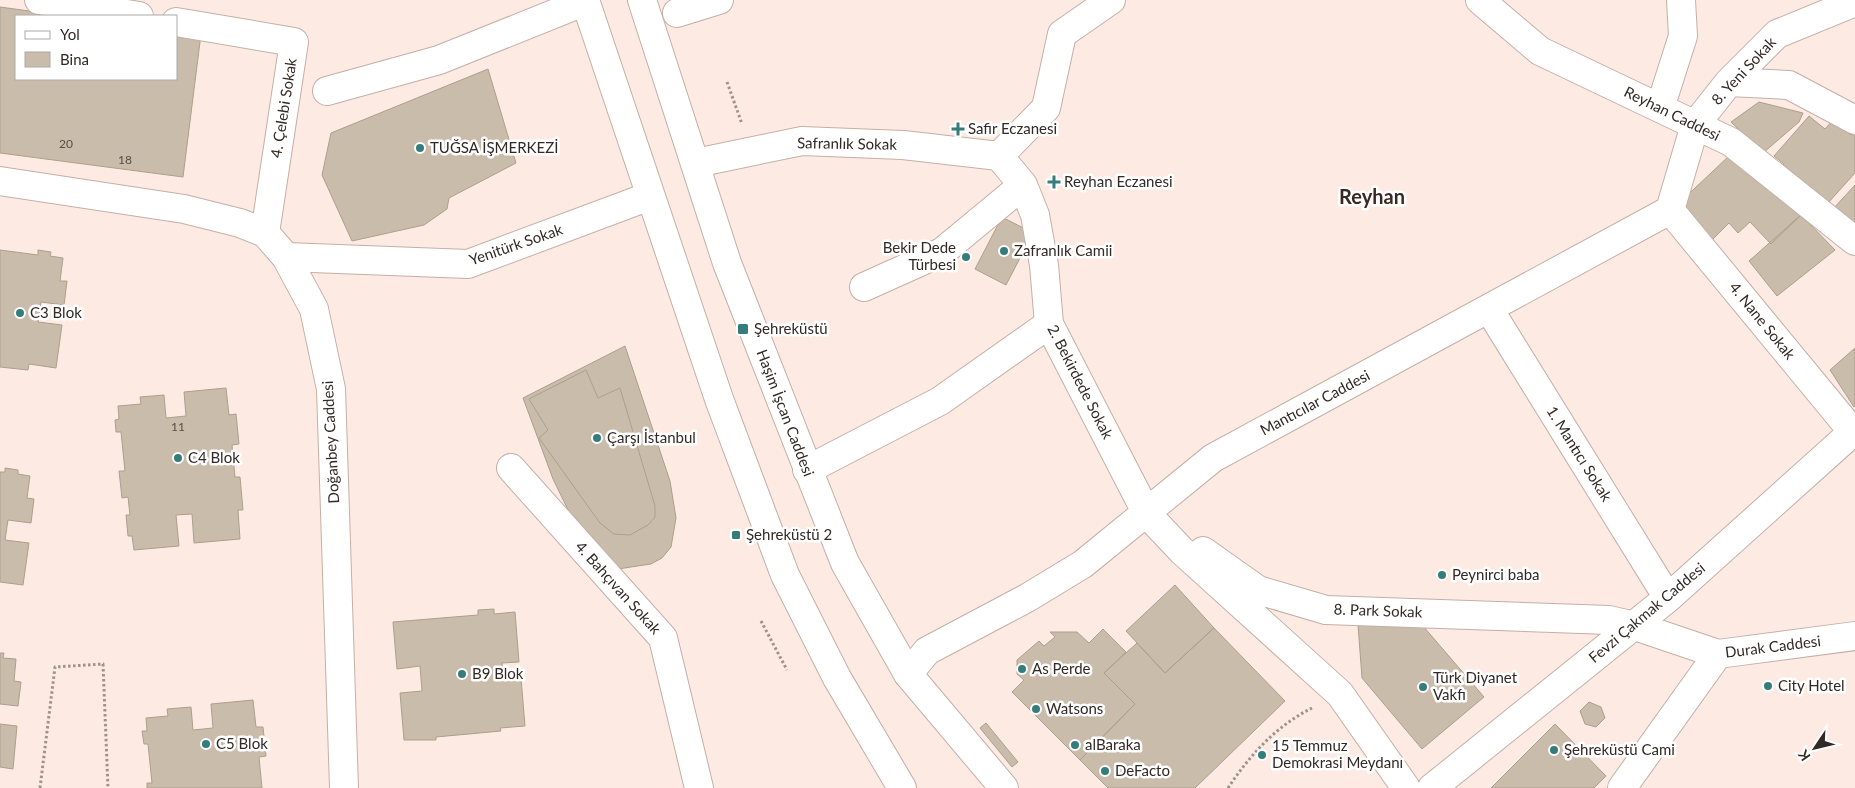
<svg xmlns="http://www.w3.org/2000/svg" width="1855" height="788" viewBox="0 0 1855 788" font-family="Lato,sans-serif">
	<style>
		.building { fill: #cabcab; stroke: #ac9f8e }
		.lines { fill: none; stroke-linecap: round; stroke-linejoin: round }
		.street-casing { stroke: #c4afa6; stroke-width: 30 }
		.secondary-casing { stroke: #c4afa6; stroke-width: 30 }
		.primary-casing { stroke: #c4afa6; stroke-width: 30 }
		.path { stroke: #9f928c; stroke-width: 3; stroke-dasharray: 2.5 2.5; stroke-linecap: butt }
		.street { stroke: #fff; stroke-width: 28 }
		.secondary { stroke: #fff; stroke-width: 28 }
		.primary { stroke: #fff; stroke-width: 28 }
		.poi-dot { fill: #347d7a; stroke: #fff; stroke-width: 2 }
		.labels { text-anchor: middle; stroke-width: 5; stroke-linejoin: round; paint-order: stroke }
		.number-label { font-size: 12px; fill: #574e46 }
		.street-label { font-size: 15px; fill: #312925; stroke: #fff }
		.poi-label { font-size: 15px; fill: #312925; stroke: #fff; text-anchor: start }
		.district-label { font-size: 20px; font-weight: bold; fill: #3a2922; stroke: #fff }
	</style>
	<rect width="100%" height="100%" fill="#fdebe3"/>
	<path class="building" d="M0,7L66,16H16V79H176V31L201,34L183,177L0,153Z
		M488,69L516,163L449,198L447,209L424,225L352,241L322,175L331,133Z
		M1759,102L1803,113L1799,122L1763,153L1731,122Z
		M1809,116L1825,129L1833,120L1851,135L1855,132V173L1828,203L1780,169L1784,164L1774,156Z
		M1729,156L1801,215L1771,244L1750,222L1738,233L1729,223L1712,240L1678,204Z
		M1855,185V227L1833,209Z
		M1801,215L1835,250L1777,296L1749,261Z
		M1002,217L1033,233L1006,285L975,269Z
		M0,250L38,255V250L51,252L50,256L63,258L60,281H67L64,305L41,302L38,322L62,325L56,368L29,364L28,370L0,367Z
		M625,346L670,481L676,518L671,547L662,558L651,564L618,569L573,520L553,479L523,398Z
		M1855,348V406L1854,407L1830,370Z
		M586,370L598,398L620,388L655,506V517L648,525L630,535L614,534L600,523L539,438L548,430L529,399Z
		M226,388L229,415L236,414L239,444L232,445L235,477H240L243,510H238L240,539L194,543L192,514L176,515L179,546L134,550L132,536H128L126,515H130L128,497L122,498L119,471H125L121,432H116L115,420L119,419L118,406L141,404L140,397L164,395L166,418L186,416L184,392Z
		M5,468L18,470V474L30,476L27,498L34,499L31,523L8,520L5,540L29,543L23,585L0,582V472H5Z
		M1175,585L1214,628L1165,673L1126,631Z
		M494,609V614L515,612L519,662L502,663L503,679L521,678L525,726L500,728L501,731L436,737V740H404L400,693L422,691L420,666L397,669L393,622L478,615V610Z
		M1358,625L1423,626L1484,697L1422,749L1362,678Z
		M1214,628L1285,701L1195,788H1108L1080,760L1135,704L1104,673L1137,643L1165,673Z
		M1103,629L1126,652L1104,673L1135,704L1080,760L1012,692L1024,680L1017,674V660L1039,641L1044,646L1055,637L1050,632H1077L1089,643Z
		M0,653H4L3,658L16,659L14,681L21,682L18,706L0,704Z
		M253,700L256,727H263L266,756L259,757L262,788H147V783H152L148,744H144L142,731H147L146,718L168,716L167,709L191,707L193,730L213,728L211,704Z
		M1589,702L1601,707L1605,718L1596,727L1585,724L1580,711Z
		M986,723L1018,762L1012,767L980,728Z
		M0,724L17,726L13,769L0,767Z
		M1555,724L1606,776L1594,788H1491Z"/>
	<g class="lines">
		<defs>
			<path id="street" d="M39,0L139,16
				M1111,0L1062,34L1046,108L999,156L1023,185L1035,215L1044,265L1049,324L1147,514L1182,551L1340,694L1406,788
				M1480,0L1540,51L1731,142L1855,241
				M677,13L719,0
				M176,22L294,42L265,233
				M1729,82L1789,85L1855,120
				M327,91L439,60L586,1
				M1660,108L1683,36L1681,0
				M696,163L802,141L903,145L999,156
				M1670,210L1853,432
				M286,257L468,264L650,196
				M864,287L942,252L1023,185
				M1489,309L1668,598
				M511,468L663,638L699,788
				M807,470L940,401L1049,324
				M1203,551L1258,590L1326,610L1609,620L1635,626L1718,654L1855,636
				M908,674L927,651L1027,598L1083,564L1213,458L1670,210L1695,125L1729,82L1777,34L1855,2
				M1432,788L1668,598L1855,430
				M1622,788L1718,654"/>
			<path id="secondary" d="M0,181L184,209L240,223L265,233L286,257L314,309L331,389L344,788"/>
			<path id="primary" d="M585,0L719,399L785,575L837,678L902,788
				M642,0L727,263L845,563L908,674L1004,788"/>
		</defs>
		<use href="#street" class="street-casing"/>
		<use href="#secondary" class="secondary-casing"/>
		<use href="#primary" class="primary-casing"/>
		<path class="path" d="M727,82L742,124
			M761,621L787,670
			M40,788L55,667L103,664L108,788
			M1228,788C1250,755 1276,726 1312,708"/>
		<use href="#street" class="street"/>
		<use href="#secondary" class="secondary"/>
		<use href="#primary" class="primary"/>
	</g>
	<g class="poi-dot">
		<path d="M955.5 121.5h5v5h5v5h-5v5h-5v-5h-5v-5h5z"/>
		<circle cx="420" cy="148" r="5"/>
		<path d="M1051.5 174.5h5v5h5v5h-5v5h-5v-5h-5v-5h5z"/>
		<circle cx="1004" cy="251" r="5"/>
		<circle cx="966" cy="257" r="5"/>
		<circle cx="20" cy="313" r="5"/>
		<rect x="737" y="323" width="12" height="12" rx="2.5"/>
		<circle cx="597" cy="438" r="5"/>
		<circle cx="178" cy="458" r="5"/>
		<rect x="731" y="530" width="10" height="10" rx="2.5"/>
		<circle cx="1442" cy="575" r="5"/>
		<circle cx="1022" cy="669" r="5"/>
		<circle cx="462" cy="674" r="5"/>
		<circle cx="1768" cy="686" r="5"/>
		<circle cx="1423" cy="687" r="5"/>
		<circle cx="1036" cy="709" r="5"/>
		<circle cx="206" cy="744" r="5"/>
		<circle cx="1075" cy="745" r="5"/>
		<circle cx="1554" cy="750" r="5"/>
		<circle cx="1262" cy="755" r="5"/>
		<circle cx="1105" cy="771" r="5"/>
	</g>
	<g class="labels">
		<g class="number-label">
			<text x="66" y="148">20</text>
			<text x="125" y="164">18</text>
			<text x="178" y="431">11</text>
		</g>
		<g class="street-label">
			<text transform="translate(1744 71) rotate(-47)" y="5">8. Yeni Sokak</text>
			<text transform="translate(284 108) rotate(-81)" y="5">4. Çelebi Sokak</text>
			<text transform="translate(1672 114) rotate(26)" y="5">Reyhan Caddesi</text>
			<text transform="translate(847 144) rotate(1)" y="5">Safranlık Sokak</text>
			<text transform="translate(516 245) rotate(-19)" y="5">Yenitürk Sokak</text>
			<text transform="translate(1762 321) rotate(51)" y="5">4. Nane Sokak</text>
			<text transform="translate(1080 382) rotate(63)" y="5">2. Bekirdede Sokak</text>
			<text transform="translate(1315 403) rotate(-28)" y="5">Mantıcılar Caddesi</text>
			<text transform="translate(785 413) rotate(69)" y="5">Haşim İşcan Caddesi</text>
			<text transform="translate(331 442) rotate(-93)" y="5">Doğanbey Caddesi</text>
			<text transform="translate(1579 454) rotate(58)" y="5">1. Mantıcı Sokak</text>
			<text transform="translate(618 588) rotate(48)" y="5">4. Bahçıvan Sokak</text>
			<text transform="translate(1378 611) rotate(2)" y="5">8. Park Sokak</text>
			<text transform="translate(1647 613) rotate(-40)" y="5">Fevzi Çakmak Caddesi</text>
			<text transform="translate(1773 647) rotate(-7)" y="5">Durak Caddesi</text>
		</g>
		<g class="poi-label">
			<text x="968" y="134">Safir Eczanesi</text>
			<text x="430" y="153">TUĞSA İŞMERKEZİ</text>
			<text x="1064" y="187">Reyhan Eczanesi</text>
			<text x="956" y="253" text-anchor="end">Bekir Dede<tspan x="956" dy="17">Türbesi</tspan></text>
			<text x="1014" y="256">Zafranlık Camii</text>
			<text x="30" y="318">C3 Blok</text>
			<text x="754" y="334">Şehreküstü</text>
			<text x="607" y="443">Çarşı İstanbul</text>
			<text x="188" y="463">C4 Blok</text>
			<text x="746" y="540">Şehreküstü 2</text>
			<text x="1452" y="580">Peynirci baba</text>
			<text x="1032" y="674">As Perde</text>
			<text x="472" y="679">B9 Blok</text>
			<text x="1433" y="683">Türk Diyanet<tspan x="1433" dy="17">Vakfı</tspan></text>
			<text x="1778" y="691">City Hotel</text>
			<text x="1046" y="714">Watsons</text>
			<text x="216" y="749">C5 Blok</text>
			<text x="1085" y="750">alBaraka</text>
			<text x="1272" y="751">15 Temmuz<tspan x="1272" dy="17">Demokrasi Meydanı</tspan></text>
			<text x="1564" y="755">Şehreküstü Cami</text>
			<text x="1115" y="776">DeFacto</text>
		</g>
		<g class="district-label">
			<text x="1372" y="204">Reyhan</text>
		</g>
	</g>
	<rect x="15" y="15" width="162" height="65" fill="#ffffff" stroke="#ada9a8"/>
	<rect x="25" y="31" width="25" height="8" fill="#ffffff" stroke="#ada9a8"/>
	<text x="60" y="40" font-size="15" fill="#312925">Yol</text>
	<rect x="25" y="52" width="25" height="15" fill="#cabcab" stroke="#ada9a8"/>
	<text x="60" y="65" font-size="15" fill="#312925">Bina</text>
	<g transform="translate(1815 748) rotate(235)" stroke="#ffffff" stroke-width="4" paint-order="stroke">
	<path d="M0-4L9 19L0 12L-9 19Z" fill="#312925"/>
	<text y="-8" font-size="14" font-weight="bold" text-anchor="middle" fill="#312925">K</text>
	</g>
</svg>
